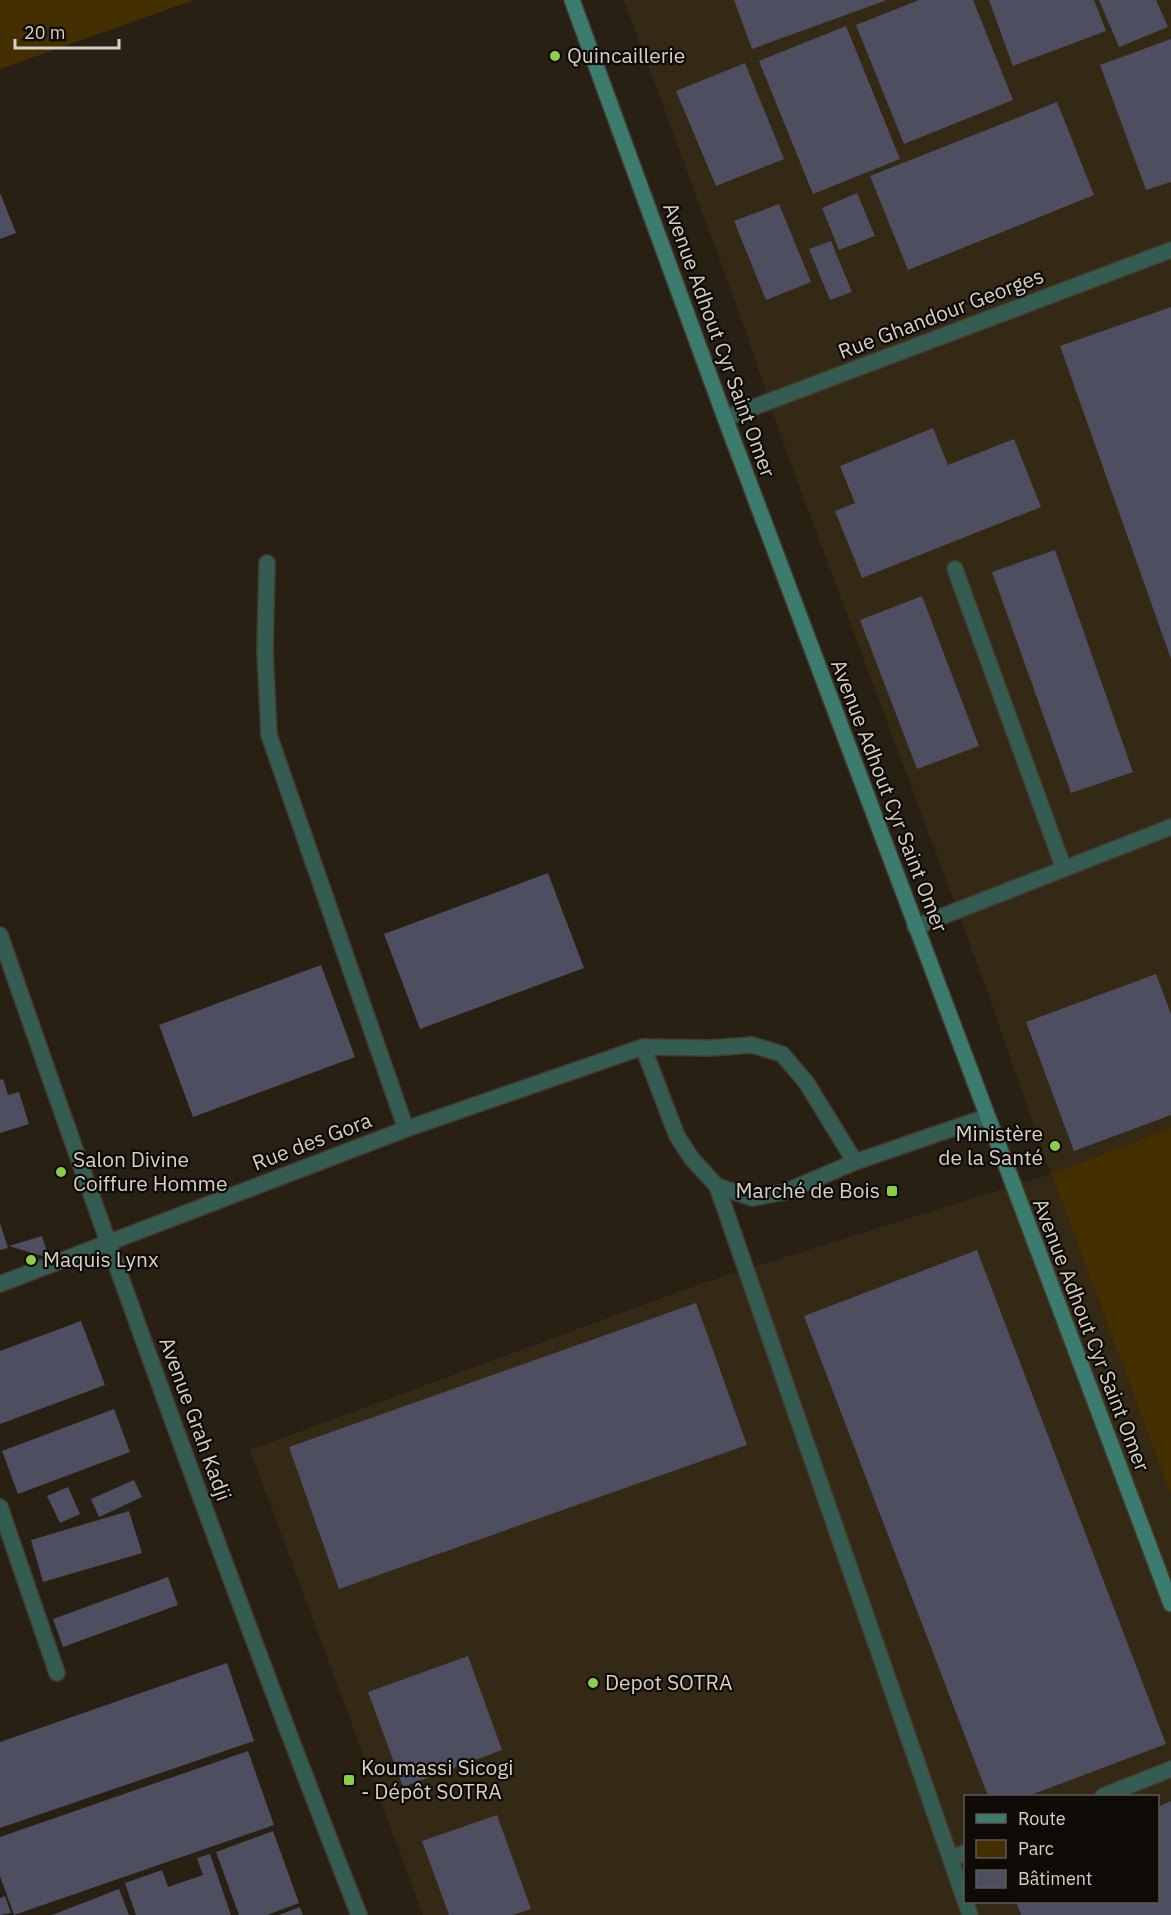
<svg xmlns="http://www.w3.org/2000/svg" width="1171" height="1915" viewBox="0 0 1171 1915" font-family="'IBM Plex Sans',sans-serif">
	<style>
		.built { fill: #342915; fill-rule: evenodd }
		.green { fill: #442f01 }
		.building { fill: #4d4e5f }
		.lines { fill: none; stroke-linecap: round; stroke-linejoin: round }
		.lane-casing { stroke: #443c2f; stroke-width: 18 }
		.street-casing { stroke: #443c2f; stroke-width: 18 }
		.secondary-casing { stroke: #443c2f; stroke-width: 18 }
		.lane { stroke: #355c53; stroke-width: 15 }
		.street { stroke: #355c53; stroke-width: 15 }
		.secondary { stroke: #3c7c6f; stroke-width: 15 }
		.poi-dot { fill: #8cce45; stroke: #0e0a05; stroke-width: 2 }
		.labels { text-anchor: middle; stroke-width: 4.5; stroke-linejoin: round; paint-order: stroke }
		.poi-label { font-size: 21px; fill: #d6d1c8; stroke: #0e0a05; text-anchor: start }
		.street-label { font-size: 21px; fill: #d6d1c8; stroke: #0e0a05 }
	</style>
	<rect width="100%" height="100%" fill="#282012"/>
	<path class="built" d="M624,0H1171V1915H423L250,1450L700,1284L1051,1174L984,982L781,437L740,315ZM966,1796H1158V1902H966Z"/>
	<path class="green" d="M0,0H194L0,69Z
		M1171,1128V1495L1052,1174Z"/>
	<path class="building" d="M734,0H887L752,49Z
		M919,0H973L1013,100L904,144L856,25Z
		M989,0H1094L1106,31L1013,66Z
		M1099,0H1156L1168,27L1119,47Z
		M846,26L900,159L813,194L759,61Z
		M1171,39V182L1146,190L1100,65Z
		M745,63L784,159L716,186L676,91Z
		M1057,102L1094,195L908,270L870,176Z
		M0,193L16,233L0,239Z
		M857,193L875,236L839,250L822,208Z
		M779,204L811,282L766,300L734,221Z
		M831,241L852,292L830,300L809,249Z
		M1171,307V659L1060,346Z
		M933,428L948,465L1014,439L1041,507L862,578L835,511L855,503L840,466Z
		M1055,550L1133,772L1071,793L992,572Z
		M922,596L979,746L917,769L860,620Z
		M548,873L584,968L420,1029L384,934Z
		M321,965L355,1057L193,1117L159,1025Z
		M1156,974L1171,1014V1115L1074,1151L1026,1022Z
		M3,1079L8,1095L19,1092L29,1124L0,1133V1080Z
		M0,1223L8,1248L0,1250Z
		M42,1236L49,1258L9,1246Z
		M977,1250L1166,1744L1028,1796H988L804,1316Z
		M696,1303L747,1445L339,1589L289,1447Z
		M81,1321L105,1385L0,1424V1351Z
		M114,1409L130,1452L18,1494L2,1451Z
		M134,1480L142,1497L99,1517L91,1499Z
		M68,1487L80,1514L60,1523L47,1496Z
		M129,1511L142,1553L43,1582L31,1540Z
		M168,1577L178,1605L63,1647L53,1619Z
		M468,1656L502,1750L403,1787L368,1692Z
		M227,1663L254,1741L0,1828V1742Z
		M248,1751L274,1825L14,1915L0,1876V1837Z
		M1171,1801V1915H1021L1016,1902H1158V1807Z
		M497,1815L531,1909L513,1915H449L422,1841Z
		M273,1831L299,1903L267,1915H239L216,1852Z
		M210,1854L231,1915H136L125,1883L162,1870L168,1887L203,1875L197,1858Z
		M119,1889L129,1915H52Z
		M5,1896L11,1913L0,1915V1898Z
		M300,1907L303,1915H279Z"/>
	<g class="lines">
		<defs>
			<path id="lane" d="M267,563L265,651L269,735L406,1129
				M955,569L1064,869
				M915,927L1171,827
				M717,1186L970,1915
				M1103,1796L1171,1769
				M951,1859L966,1852"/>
			<path id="street" d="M725,418L1171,250
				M0,935C114,1263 232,1591 359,1915
				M643,1047L677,1136L692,1159L717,1186L752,1198L785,1192L855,1162L986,1117
				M0,1284L406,1129L643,1047L711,1048L752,1045L782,1054L806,1082L855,1162
				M0,1507L57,1673"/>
			<path id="secondary" d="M572,0L725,418L1171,1604"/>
		</defs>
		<use href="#lane" class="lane-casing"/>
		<use href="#street" class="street-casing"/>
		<use href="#secondary" class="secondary-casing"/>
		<use href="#lane" class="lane"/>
		<use href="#street" class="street"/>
		<use href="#secondary" class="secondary"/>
	</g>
	<g class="poi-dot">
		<circle cx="555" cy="56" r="6"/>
		<circle cx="1055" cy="1146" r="6"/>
		<circle cx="61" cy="1172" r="6"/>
		<rect x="886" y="1185" width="12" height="12" rx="3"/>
		<circle cx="31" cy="1260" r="6"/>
		<circle cx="593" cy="1683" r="6"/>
		<rect x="343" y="1774" width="12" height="12" rx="3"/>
	</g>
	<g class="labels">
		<g class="poi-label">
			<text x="567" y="63">Quincaillerie</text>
			<text x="1043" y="1141" text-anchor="end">Ministère<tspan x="1043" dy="24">de la Santé</tspan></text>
			<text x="73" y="1167">Salon Divine<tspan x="73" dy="24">Coiffure Homme</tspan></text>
			<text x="880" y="1198" text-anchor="end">Marché de Bois</text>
			<text x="43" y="1267">Maquis Lynx</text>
			<text x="605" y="1690">Depot SOTRA</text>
			<text x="361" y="1775">Koumassi Sicogi<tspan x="361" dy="24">- Dépôt SOTRA</tspan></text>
		</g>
		<g class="street-label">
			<text transform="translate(941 314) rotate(-21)" y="7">Rue Ghandour Georges</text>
			<text transform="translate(719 340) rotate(70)" y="7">Avenue Adhout Cyr Saint Omer</text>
			<text transform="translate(889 796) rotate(69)" y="7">Avenue Adhout Cyr Saint Omer</text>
			<text transform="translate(312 1142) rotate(-21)" y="7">Rue des Gora</text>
			<text transform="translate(1091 1335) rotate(69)" y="7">Avenue Adhout Cyr Saint Omer</text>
			<text transform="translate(195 1419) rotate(70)" y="7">Avenue Grah Kadji</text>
		</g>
	</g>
	<rect x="964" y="1795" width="195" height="108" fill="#0e0a05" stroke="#5e5a53" stroke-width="1.5"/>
	<rect x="976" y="1814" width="30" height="9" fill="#3c7c6f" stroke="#5e5a53" stroke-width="1.5"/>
	<text x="1018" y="1825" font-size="18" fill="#d6d1c8">Route</text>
	<rect x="976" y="1840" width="30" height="18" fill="#442f01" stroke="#5e5a53" stroke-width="1.5"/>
	<text x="1018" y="1855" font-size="18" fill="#d6d1c8">Parc</text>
	<rect x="976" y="1870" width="30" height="18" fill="#4d4e5f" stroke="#5e5a53" stroke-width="1.5"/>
	<text x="1018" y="1885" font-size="18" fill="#d6d1c8">Bâtiment</text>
	<path d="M15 39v9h104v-9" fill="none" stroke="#d6d1c8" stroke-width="3"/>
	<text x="24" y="39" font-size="18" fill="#d6d1c8" stroke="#0e0a05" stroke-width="4.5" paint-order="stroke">20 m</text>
</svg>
